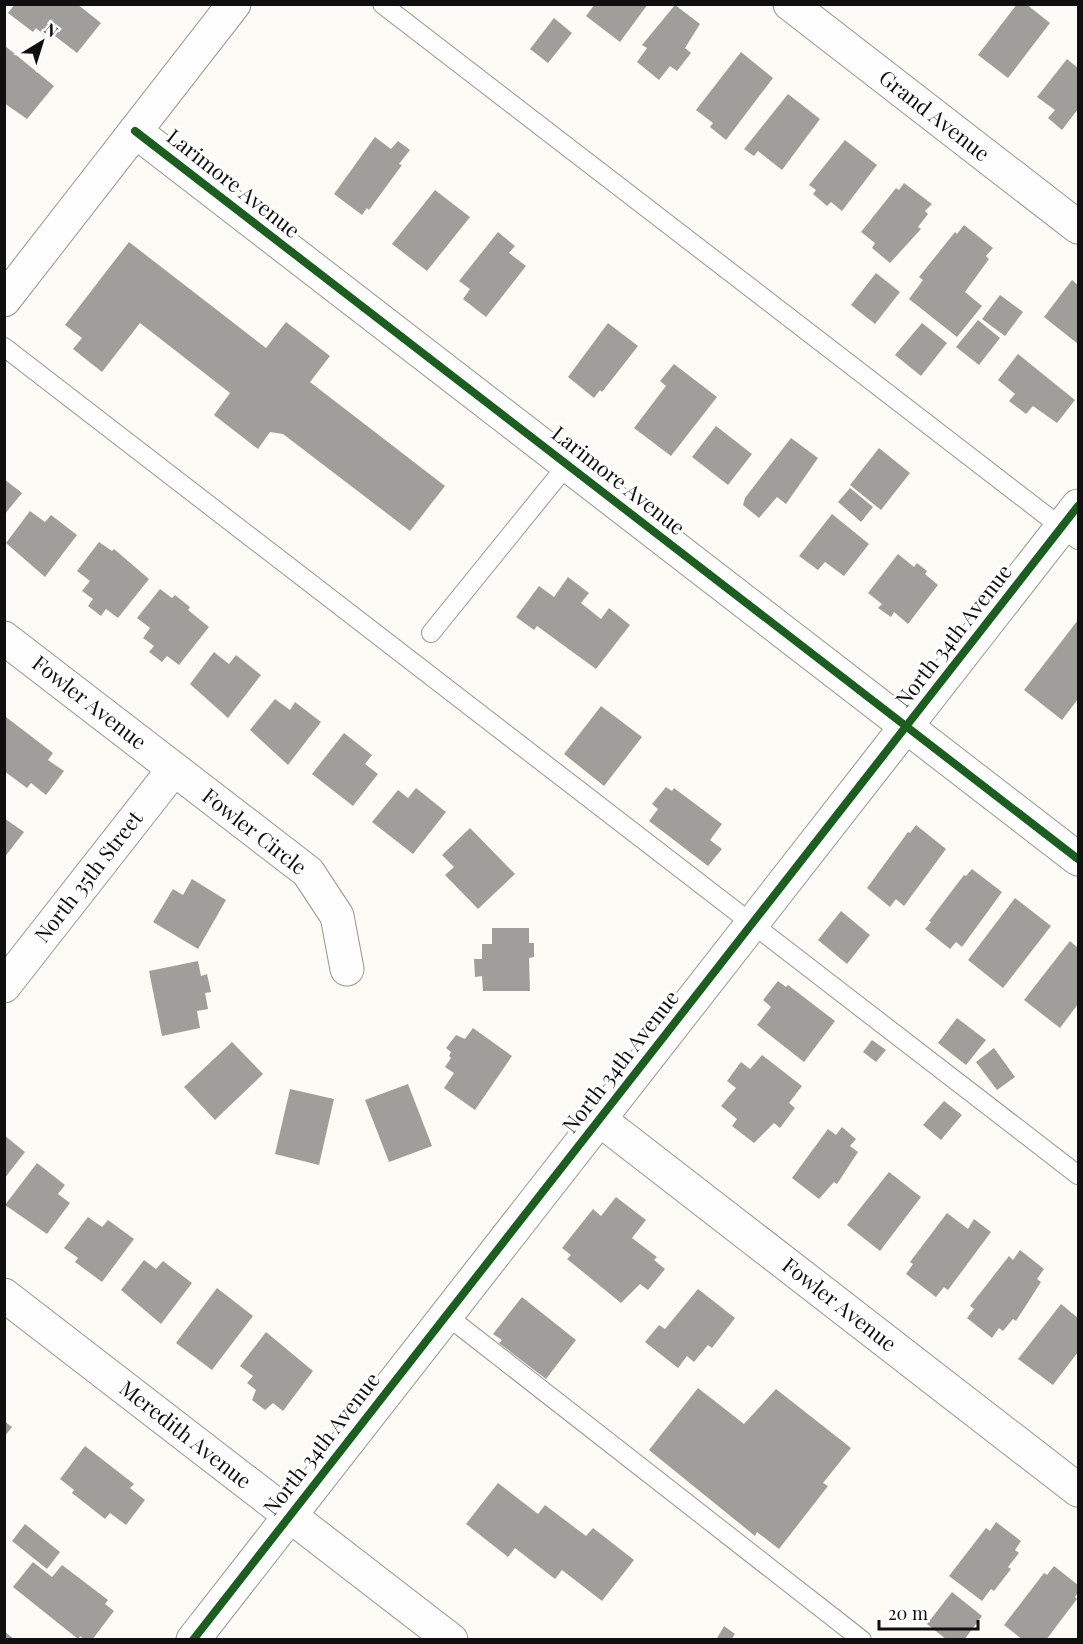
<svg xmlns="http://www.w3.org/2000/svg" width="1083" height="1644" viewBox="0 0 1083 1644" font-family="'Playfair Display',serif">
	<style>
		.building { fill: #a09e9a }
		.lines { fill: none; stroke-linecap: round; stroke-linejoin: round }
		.service-casing { stroke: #969593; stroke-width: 20 }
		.minor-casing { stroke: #969593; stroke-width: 35 }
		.service { stroke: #fffefe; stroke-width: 18 }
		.minor { stroke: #fffefe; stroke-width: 33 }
		.cycleway-casing { stroke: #fff; stroke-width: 11 }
		.cycleway { stroke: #1b5e20; stroke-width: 8 }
		.labels { text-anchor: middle; stroke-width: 6; stroke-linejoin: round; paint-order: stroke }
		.street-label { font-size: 21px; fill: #0f0f0f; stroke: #fff }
	</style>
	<rect width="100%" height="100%" fill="#fcfbf5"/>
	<path class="building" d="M15,4H77L101,23L77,53L55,36L46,37L36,28L33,32L8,13Z
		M595,4H648L620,42L586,16Z
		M1017,4H1026L1050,23L1008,78L978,55Z
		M675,5L700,24L685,48L691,53L677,71L670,66L659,80L637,62L647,48L642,45Z
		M554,18L572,33L548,63L530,49Z
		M4,45L54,86L27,119L4,103Z
		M741,52L773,78L726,140L710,127L713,123L696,110Z
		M1067,59L1078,68V109L1062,130L1048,118L1055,110L1037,97Z
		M788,94L820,119L782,170L758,151L754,156L744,149Z
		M375,137L391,149L398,141L410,150L399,164L402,165L369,210L367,208L362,215L334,194Z
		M845,140L877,165L842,211L831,202L827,206L813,194L816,190L809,185Z
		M904,183L932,204L925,211L928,214L918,227L921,229L890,263L872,248L875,243L861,232L896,188L899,190Z
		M435,190L470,217L427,271L392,244Z
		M964,225L993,248L986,256L989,259L965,292L982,306L957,337L909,299L923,280L919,277L955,232L957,234Z
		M498,232L515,246L509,253L526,266L486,317L463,299L470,289L459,281Z
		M129,242L266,348L286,322L330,356L310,382L445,486L410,531L283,434L270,432L258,449L214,415L230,393L140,323L102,372L73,349L82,338L65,325Z
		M876,273L900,292L875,324L851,305Z
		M1072,280L1078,285V344L1044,317Z
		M1000,295L1023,312L1005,336L982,319Z
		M978,320L1000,338L979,365L956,347Z
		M608,323L638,346L602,392L600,390L594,398L568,377Z
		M922,323L947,343L921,376L895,355Z
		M1018,354L1075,400L1057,423L1033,406L1026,414L1009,401L1015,394L998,380Z
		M674,364L717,397L671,456L634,428L666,386L660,381Z
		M716,426L752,454L728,485L692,457Z
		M791,438L818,458L786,504L777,497L759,518L743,505L745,498Z
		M879,448L910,473L881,510L850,485Z
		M4,479L22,493L4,515Z
		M850,488L873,507L861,522L838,502Z
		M30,511L45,522L51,515L77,535L45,577L6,543Z
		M832,514L869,544L844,576L825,562L818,570L799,556Z
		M99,542L112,551L114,549L149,579L118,618L106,609L101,616L88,606L93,599L82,591L90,581L77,571Z
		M898,554L914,567L917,563L927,571L925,574L938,585L908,624L894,612L891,617L878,608L882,604L868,593Z
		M568,577L589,593L581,603L601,619L609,608L630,625L596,669L537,626L534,630L516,617L539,586L554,597Z
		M160,589L172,598L175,595L190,607L188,610L209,627L179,665L167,656L162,662L149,652L154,646L143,638L150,628L137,618Z
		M1078,620V699L1062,720L1024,690Z
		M214,652L229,664L236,655L261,675L228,718L190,684Z
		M275,699L290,710L295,702L321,722L288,765L250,730Z
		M601,706L642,737L604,786L564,754Z
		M6,717L53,753L48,760L64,771L46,795L31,783L27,788L4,771Z
		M344,733L372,755L365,764L378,774L353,806L312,774Z
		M666,787L672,791L674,788L722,824L710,840L722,849L708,866L649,821L658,809L652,804Z
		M416,788L446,812L413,854L372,822L398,790L408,798Z
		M4,818L24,832L4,858Z
		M916,825L946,849L904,906L896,899L890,907L867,888L908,832L910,833Z
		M470,828L515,874L478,909L445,875L454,867L442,855Z
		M972,869L1002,892L962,947L956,942L950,949L925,929L931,922L929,921L964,875L966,876Z
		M192,879L226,900L198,949L153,922L173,889L183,895Z
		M1015,898L1051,926L1003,988L968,960Z
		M841,911L870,935L847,964L818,940Z
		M492,928H529V943H534V957L529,958L530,991H483L482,976L475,977L474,959H482V944H492Z
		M1070,941L1078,948V1004L1060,1028L1024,1000Z
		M198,961L201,976L207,974L211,992L205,993L208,1009L197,1011L200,1028L162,1036L149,971Z
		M778,981L786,987L788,985L835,1021L804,1062L757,1025L771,1007L763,1000Z
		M957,1018L986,1040L966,1065L938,1043Z
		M473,1028L512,1056L475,1110L444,1088L454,1073L445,1067L451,1058L449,1056L451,1052L446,1048L456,1035L465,1039Z
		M872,1040L886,1050L876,1062L863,1052Z
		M232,1042L263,1074L215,1120L184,1087Z
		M994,1048L1015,1077L997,1090L976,1062Z
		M762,1055L802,1086L789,1103L795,1108L780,1128L774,1123L754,1143L732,1126L737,1119L721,1106L736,1088L727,1081L741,1062L750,1069Z
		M408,1084L432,1146L389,1162L365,1100Z
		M290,1089L334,1099L319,1165L275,1154Z
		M944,1101L962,1115L941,1140L923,1125Z
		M842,1127L856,1139L850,1146L858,1152L837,1184L834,1182L819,1199L792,1178L828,1129L836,1135Z
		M4,1135L25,1152L4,1179Z
		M37,1163L65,1185L58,1194L70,1203L47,1234L5,1205Z
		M889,1172L921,1197L880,1251L847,1225Z
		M616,1197L646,1220L632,1238L657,1257L654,1260L665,1269L648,1290L640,1284L621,1303L567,1259L571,1255L562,1248L593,1209L601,1216Z
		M947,1213L968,1229L974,1219L991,1232L948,1290L944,1287L936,1297L906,1274L913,1264L910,1262Z
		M88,1217L102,1227L108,1220L134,1239L102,1282L75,1262L78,1258L64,1248Z
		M1020,1250L1044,1269L1037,1279L1041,1282L1016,1321L1013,1319L1003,1331L999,1328L992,1338L967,1318L974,1309L970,1306L1009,1256L1013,1260Z
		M144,1260L156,1269L163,1261L192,1283L161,1324L121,1290Z
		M217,1288L253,1316L212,1370L176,1343Z
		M698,1289L735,1318L712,1348L708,1345L694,1362L687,1356L678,1368L645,1342L659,1325L665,1329Z
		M522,1297L576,1340L546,1379L499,1343L502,1340L493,1334Z
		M1061,1304L1078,1318V1352L1053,1385L1018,1359Z
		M266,1332L313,1371L283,1411L273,1403L265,1410L252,1400L256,1390L247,1383L253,1376L240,1366Z
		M698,1388L744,1424L776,1389L851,1448L823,1483L828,1486L779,1549L757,1532L755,1536L649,1450Z
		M4,1421L12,1427L4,1437Z
		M85,1446L134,1484L130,1488L145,1500L126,1525L110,1513L105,1519L72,1493L74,1490L60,1479Z
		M498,1483L538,1514L545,1505L586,1536L593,1528L634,1560L602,1601L562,1570L555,1579L515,1548L508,1557L466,1524Z
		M996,1522L1021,1541L1015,1550L1019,1553L1008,1567L1011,1569L994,1591L991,1589L982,1601L949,1576L986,1528L990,1531Z
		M25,1524L60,1552L47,1569L12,1541Z
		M33,1562L52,1577L62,1565L108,1600L105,1604L114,1611L92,1640H85L80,1636L78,1639L13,1587Z
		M1054,1566L1078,1585V1592L1075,1597L1077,1599L1046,1640H1023L1004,1625L1044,1573L1047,1575Z
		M952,1592L982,1616L964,1640H947L927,1624Z
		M724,1626L735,1634L731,1640H716Z
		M4,1631L15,1640H4Z"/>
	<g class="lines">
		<defs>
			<path id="service" d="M382,4L1078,540
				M4,347L1078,1175
				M431,633L567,465
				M446,1315L862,1640"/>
			<path id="minor" d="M790,4L1078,227
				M135,131L1078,859
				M4,300L234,4
				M4,638L308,872L337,916L347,969
				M4,986L174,769
				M599,1119L1078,1490
				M4,1295L451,1640
				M193,1640L1078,506"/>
		</defs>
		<use href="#service" class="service-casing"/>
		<use href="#minor" class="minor-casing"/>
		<use href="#service" class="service"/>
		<use href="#minor" class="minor"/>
		<defs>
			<path id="cycleway" d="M135,131L1078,859
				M193,1640L1078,506"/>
		</defs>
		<use href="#cycleway" class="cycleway-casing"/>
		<use href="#cycleway" class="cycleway"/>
	</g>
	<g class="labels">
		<g class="street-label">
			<text transform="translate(934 116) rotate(38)" y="7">Grand Avenue</text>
			<text transform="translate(233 184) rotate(38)" y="7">Larimore Avenue</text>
			<text transform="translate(618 481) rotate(38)" y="7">Larimore Avenue</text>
			<text transform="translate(954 636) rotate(-52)" y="7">North 34th Avenue</text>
			<text transform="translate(89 703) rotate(38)" y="7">Fowler Avenue</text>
			<text transform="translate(254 832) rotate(38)" y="7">Fowler Circle</text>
			<text transform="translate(89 877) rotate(-52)" y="7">North 35th Street</text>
			<text transform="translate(621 1062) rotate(-52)" y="7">North 34th Avenue</text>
			<text transform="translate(839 1305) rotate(38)" y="7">Fowler Avenue</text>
			<text transform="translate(185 1435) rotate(38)" y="7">Meredith Avenue</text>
			<text transform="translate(322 1444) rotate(-52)" y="7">North 34th Avenue</text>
		</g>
	</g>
	<rect width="1083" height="1644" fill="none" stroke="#0f0f0f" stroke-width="12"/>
	<g transform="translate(42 42) rotate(38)" stroke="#ffffff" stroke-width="4.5" paint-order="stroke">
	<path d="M0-4.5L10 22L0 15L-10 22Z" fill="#0f0f0f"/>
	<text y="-9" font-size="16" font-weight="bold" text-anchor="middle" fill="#0f0f0f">N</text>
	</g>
	<path d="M879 1620v9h99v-9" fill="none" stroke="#0f0f0f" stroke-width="3"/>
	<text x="888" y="1620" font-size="18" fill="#0f0f0f" stroke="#ffffff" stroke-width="4.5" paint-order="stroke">20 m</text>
</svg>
